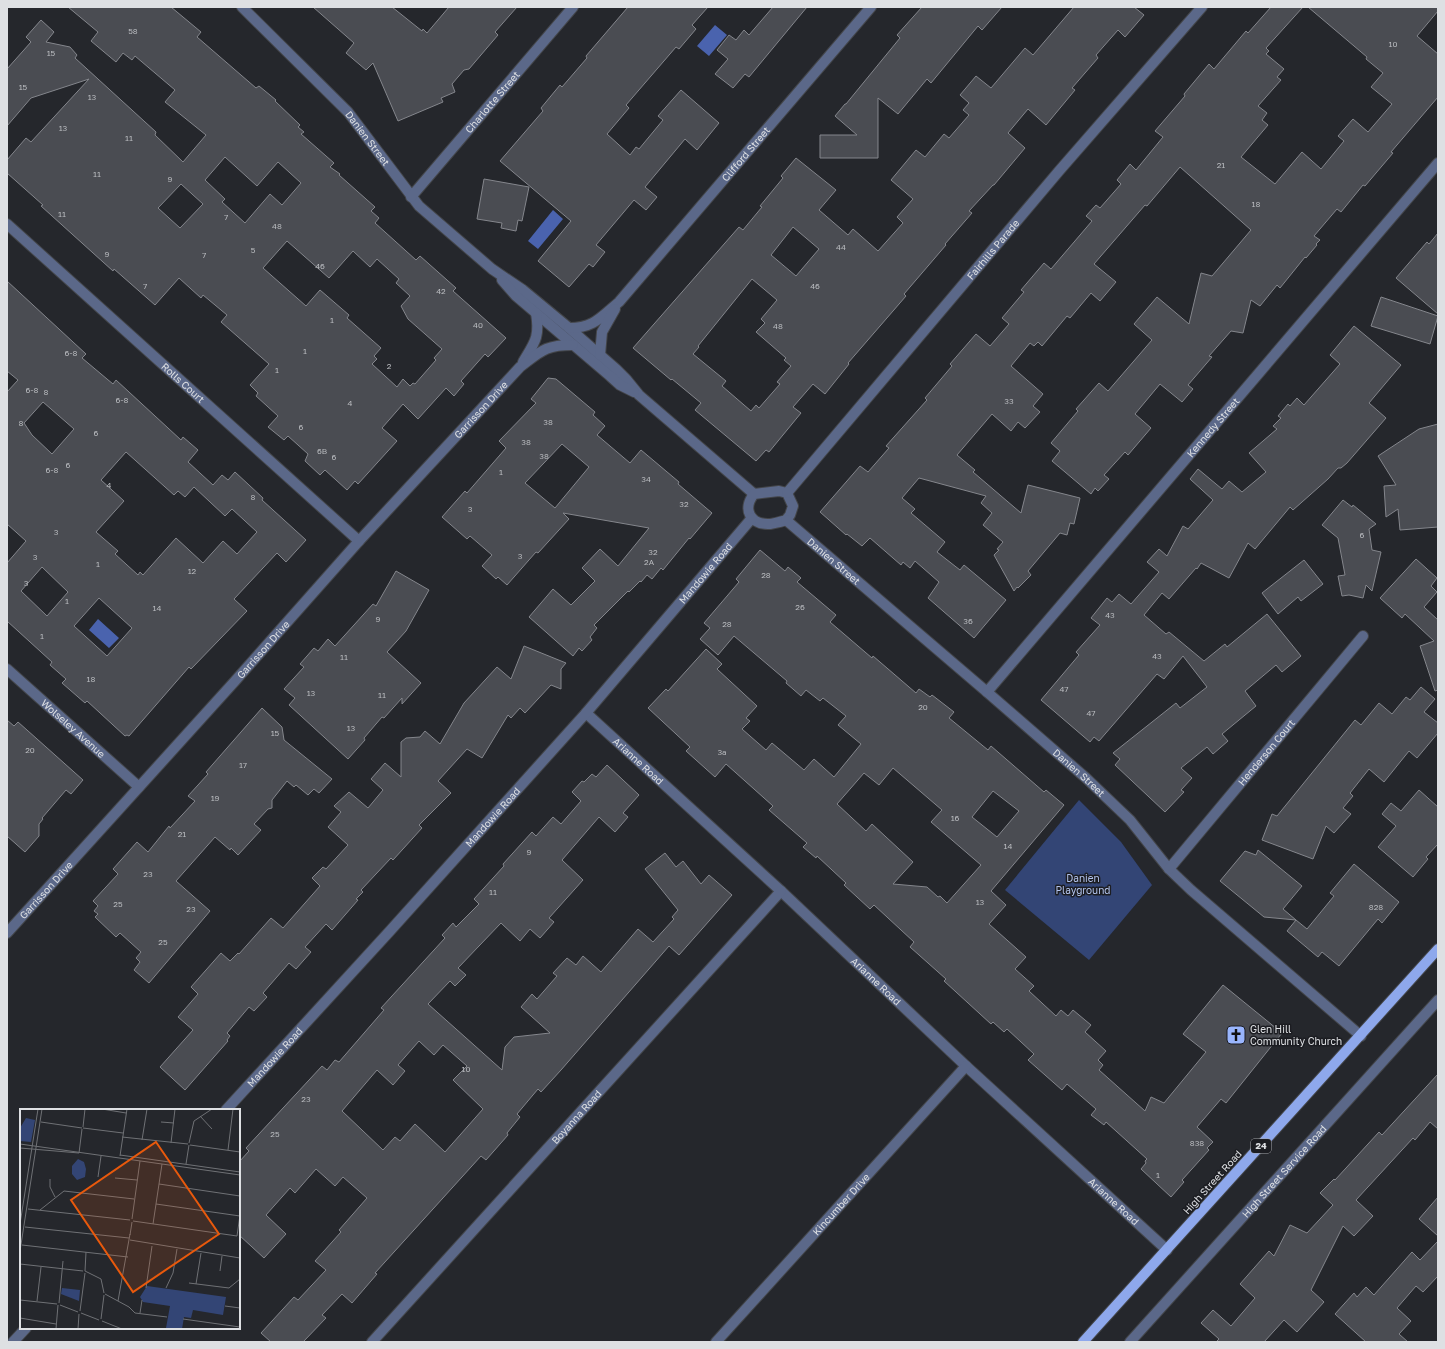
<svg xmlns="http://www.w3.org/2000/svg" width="1445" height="1349" viewBox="0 0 1445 1349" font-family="'Golos Text',sans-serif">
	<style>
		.green { fill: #334575 }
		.water { fill: #4a63ae }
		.building { fill: #4a4c52; stroke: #84868c; fill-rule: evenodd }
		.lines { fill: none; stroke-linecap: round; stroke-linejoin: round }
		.street-casing { stroke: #434549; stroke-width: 12 }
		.primary-casing { stroke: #434549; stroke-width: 12 }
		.street { stroke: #5b6889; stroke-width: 10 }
		.primary { stroke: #8ea8ec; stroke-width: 10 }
		.labels { text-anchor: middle; stroke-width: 3; stroke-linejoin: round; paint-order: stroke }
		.number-label { font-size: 8px; fill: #b9bbbf }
		.shield { fill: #1c1d22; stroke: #a4a6a9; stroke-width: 1 }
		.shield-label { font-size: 9px; font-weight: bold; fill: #dee0e3 }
		.street-label { font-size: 10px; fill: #dee0e3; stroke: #1c1d22 }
		.park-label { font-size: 10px; fill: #b2c3ec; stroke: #1c1d22 }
		.poi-label { font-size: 10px; fill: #dee0e3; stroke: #1c1d22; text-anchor: start }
		.inset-road { fill: none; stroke: #6f7175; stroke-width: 1 }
		.view { fill: #e8590c; fill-opacity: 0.15; stroke: #e8590c; stroke-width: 2 }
		.inset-edge { fill: none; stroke: #dee0e3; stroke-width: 2 }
	</style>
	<rect width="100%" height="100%" fill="#25272c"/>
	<path class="green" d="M1079,800L1121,842L1152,885L1089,960L1005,890Z"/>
	<path class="water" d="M715,25L727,35L709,56L697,46Z
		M553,210L563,219L538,249L528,241Z
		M98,619L119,638L109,648L89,630Z"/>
	<path class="building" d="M68,7H171L201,32L197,37L256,88L259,86L276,100L275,101L300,125L298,127L304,132L301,134L334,163L330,167L340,174L339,175L375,207L371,211L379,218L375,223L416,260L420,256L456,288L453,291L506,338L488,357L485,354L461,381L464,384L454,396L446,388L418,419L403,404L382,428L397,441L358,484L355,481L347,490L325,470L320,475L305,461L308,454L288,436L284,440L268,427L278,416L256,396L258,393L250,385L269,364L221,322L227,315L203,295L201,298L179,278L155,305L114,269L113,271L41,206L43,205L7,173V160L26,138L31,142L89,79L31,98L7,126V69L31,42L26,37L41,20L54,32L46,42L70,47L77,55L75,58L156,132L155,135L183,162L206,135L165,102L175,90L135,56L132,60L123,53L116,62L91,41L98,32ZM225,157L257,186L278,162L301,183L282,205L270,194L245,223L222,202L225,199L205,180ZM181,184L203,204L180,228L158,208ZM287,241L329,278L353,251L370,267L377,259L399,279L396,283L410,296L401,306L408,319L442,349L434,358L436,360L415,384L413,383L410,386L403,379L397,387L372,364L377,359L374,356L381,348L347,318L349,315L320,290L306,306L263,268Z
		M313,7H392L422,31L423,29L427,33L449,7H517L495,32L498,35L469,69L464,70L452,84L455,92L441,98L443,102L398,121L373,63L366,70L346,53L354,43Z
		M628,7H708L692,25L696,29L679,49L676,47L626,105L629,108L607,134L630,155L636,147L639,149L663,120L658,116L681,90L719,123L697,150L685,139L645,187L657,197L646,210L634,200L596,245L605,252L593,267L589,264L569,287L538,261L571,221L500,161L543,111L541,108L560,85L562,87L587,58L586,56Z
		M773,7H807L749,77L745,74L733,88L715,74L728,59L717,50L729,35L736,40L744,30L749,35Z
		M922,7H1002L982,30L978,26L931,83L927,79L898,114L878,98V158H820V135H857L835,116L845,104H846L900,38L897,35Z
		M1074,7H1134L1144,15L1125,37L1118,30L1096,55L1098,58L1072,88L1075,90L1046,125L1028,109L1008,133L1025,148L994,185H993L969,211L972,213L945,244L946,245L904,294L906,296L848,363L849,364L825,394L813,384L793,407L801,413L769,452L766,450L756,461L695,410L701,403L672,379L671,380L633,348L739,227L743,230L762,207L760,206L783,178L781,176L796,158L836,190L819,210L848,235L853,229L878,251L903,223L897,217L913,199L891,180L916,150L925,157L944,134L949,138L969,115L963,110L969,103L960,95L976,76L991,88L1025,48L1033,55ZM793,227L819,249L796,276L771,255ZM752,279L777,300L761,319L765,323L756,332L786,358L784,360L791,366L777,382L780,384L759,408L756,405L751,411L722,386L726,381L693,354L699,347L698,346Z
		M1271,7H1303L1266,48L1269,51L1266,54L1284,69L1277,77L1281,80L1258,106L1267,113L1262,120L1268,125L1241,157L1275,184L1302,152L1321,169L1344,141L1338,136L1353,119L1368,132L1392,104L1371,87L1383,73L1366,59L1367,57L1308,7H1438V11L1417,36L1438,54V97L1391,152L1393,153L1365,186L1363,185L1341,212L1337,209L1314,236L1320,240L1316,244L1317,245L1306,258L1305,257L1280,288L1277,285L1260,306L1251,300L1243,333L1231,331L1209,356L1212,357L1188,385L1193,389L1182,402L1160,384L1135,414L1151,428L1128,455L1125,452L1104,475L1109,479L1098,491L1095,488L1091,494L1052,461L1060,451L1051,443L1078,411L1076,409L1099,383L1108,391L1152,340L1134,324L1157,297L1189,324L1201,273L1212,276L1251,230L1180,167L1147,206L1145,205L1094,264L1116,282L1100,301L1091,293L1070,318L1067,316L1042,346L1038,342L1034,346L1030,343L1011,366L1043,394L1033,406L1040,412L1025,428L1018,422L1011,431L992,414L957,455L975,470L973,472L1021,513L1028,485L1080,498L1074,524L1070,523L1067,535L1060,533L1028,571L1031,575L1018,588L1017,587L1014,591L994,555L999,550L997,549L1003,542L983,525L992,513L981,503L986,496L919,478L902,498L915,509L911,513L945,542L937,552L960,570L964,565L1006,600L974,638L928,598L939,582L915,561L910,568L903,562L901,565L870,538L862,546L847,534L846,535L820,512L860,466L868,472L889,448L886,446L927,400L925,398L952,366L950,364L976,334L990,346L1009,324L1002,318L1024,292L1021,290L1044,263L1051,269L1092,221L1086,216L1096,205L1100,208L1121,184L1117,180L1130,164L1136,170L1163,137L1155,131L1185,96L1184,94L1209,64L1214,69L1246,31L1248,33Z
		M484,179L529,187L522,221L518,220L516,231L501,228L502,223L477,219Z
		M1438,233V314L1396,278L1427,242L1429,244Z
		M7,281L86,354L82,358L107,379L113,384L116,380L181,440L183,437L198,450L188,462L213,485L222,475L228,480L235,472L263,498L262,500L306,540L286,562L277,553L234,599L247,611L191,669L189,667L129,736L127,735L125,736L87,701L85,703L62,683L66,679L50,665L52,662L7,621V563L26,541L7,524V392L18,380L7,371ZM43,402L74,429L52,454L32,435L24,423ZM126,452L174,495L178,491L185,497L194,487L225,516L232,509L257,532L237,554L223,541L203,563L176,538L143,575L140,572L138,575L115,554L118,551L96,532L124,501L101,480ZM42,567L68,592L47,616L21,591ZM99,598L132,628L107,656L74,626Z
		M1381,297L1438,316L1430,344L1371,326Z
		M1354,326L1401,365L1369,403L1386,418L1347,463L1341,468H1338L1328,479L1293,510L1290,507L1255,549L1248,543L1229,578L1201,563L1197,569L1196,568L1169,599L1162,593L1144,615L1166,634L1169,632L1204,661L1225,644L1227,647L1267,614L1301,656L1282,672L1276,665L1245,691L1256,706L1222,734L1228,741L1213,754L1207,747L1181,768L1192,778L1181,790L1184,792L1165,812L1115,765L1120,759L1113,753L1176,703L1180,708L1207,687L1183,656L1164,679L1157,674L1099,741L1094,737L1090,742L1041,700L1079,655L1076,652L1100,625L1091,618L1107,598L1112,602L1119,594L1131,604L1159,572L1147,562L1159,549L1167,556L1183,526L1188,529L1213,500L1190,479L1198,469L1222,489L1229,481L1242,492L1266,472L1249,453L1277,429L1273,426L1281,418L1278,416L1288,404L1290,406L1297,398L1304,405L1340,364L1330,355Z
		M548,378L556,379L595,412L593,415L605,426L597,435L630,463L641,450L679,482L678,484L712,513L690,539L689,538L663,570L661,568L652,579L647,575L641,582L640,581L629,592L628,591L594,625L597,628L590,637L592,640L582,651L579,648L573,656L529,617L553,589L571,605L595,581L582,568L600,549L618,566L649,528L563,513L569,519L538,553L536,552L507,585L498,577L496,579L482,566L492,555L470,536L467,539L442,517L465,491L467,493L506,448L499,441L536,403L531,399ZM562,444L589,467L555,508L525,483Z
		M1438,424V527L1400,530L1398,509L1386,517L1384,486L1396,485L1378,456L1419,429Z
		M1343,500L1352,507L1353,505L1376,524L1369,529L1372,550L1381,552L1372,591L1366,585L1363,598L1349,595L1342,596L1338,576L1345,575L1338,538L1322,525Z
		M760,550L785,571L788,567L801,578L797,582L836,615L830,622L872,658L873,656L916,693L919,689L930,697L932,695L954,712L949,718L988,750L991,746L1044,792L1046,790L1064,805L991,891L1006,905L989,924L1026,957L1015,969L1034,986L1029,991L1056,1016L1061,1010L1068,1016L1073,1010L1091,1025L1085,1032L1106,1051L1098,1060L1103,1065L1099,1070L1145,1111L1151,1097L1164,1103L1206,1052L1183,1034L1223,985L1282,1033L1226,1103L1221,1099L1197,1127L1213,1142L1207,1148L1209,1150L1182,1180L1184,1182L1171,1197L1141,1169L1146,1163L1145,1161L1147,1159L1106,1122L1104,1125L1091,1115L1096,1109L1067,1084L1062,1090L1028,1060L1034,1054L1007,1029L1004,1032L993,1022L991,1024L944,981L946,979L910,947L914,942L874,905L870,909L844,885L846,883L817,856L816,858L803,847L807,843L769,810L773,806L726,764L715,777L686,751L690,747L648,708L666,689L668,691L706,649L722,664L717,669L757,706L746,718L750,721L742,729L766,750L772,743L804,770L814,759L834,777L861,744L838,725L846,716L823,698L820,701L806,690L801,696L786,683L787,681L734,636L718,655L700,639L710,628L704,623L739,582L736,579ZM893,768L942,810L931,822L981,865L947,903L940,896L938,897L927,887L893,884L913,862L872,824L866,831L837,804L864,773L879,785ZM993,791L1019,811L997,837L972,817Z
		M1416,559L1437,578L1431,586L1437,592L1424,607L1438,620V690L1435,691L1420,646L1434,641L1405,614L1402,618L1380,598Z
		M1304,560L1323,584L1301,601L1298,597L1278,614L1262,593Z
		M396,571L429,590L406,631L387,652L421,683L402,704V698L384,718L382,717L364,738L365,740L348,759L289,705L295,698L284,689L304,667L300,664L314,648L318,651L328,639L335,646L373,604L376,606Z
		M524,646L566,663L561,669V689L551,685L525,713L520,708L511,718L508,715L482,758L467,749L438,781L451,793L419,825L422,828L393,860L391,858L361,890L363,892L356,899L358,900L332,930L326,924L305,947L311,952L296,969L289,963L263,993L267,997L254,1011L249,1007L227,1033L230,1036L227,1040L228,1041L185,1090L160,1067L193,1030L178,1017L198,994L191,987L221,953L230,961L238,953L239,954L271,918L283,928L320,886L312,878L323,867L326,869L348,845L328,827L341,812L334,806L349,792L368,808L383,790L371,779L385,763L401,777V742L406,738L420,737L425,731L440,744L464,703L497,667L511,679Z
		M1421,687L1435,699L1424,712L1438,723V733L1417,758L1409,751L1384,782L1369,769L1350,793L1353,796L1343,808L1351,814L1334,833L1326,826L1313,859L1262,840L1272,814L1277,816L1355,720L1361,725L1379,703L1392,714L1406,697L1410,700Z
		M262,708L282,727L284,740L332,779L319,793L314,789L308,795L296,785L294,787L287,781L272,800V808L268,809L254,824L261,830L238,855L231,848L230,850L215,837L176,881L210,911L149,983L134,970L140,962L136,958L141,952L120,933L116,937L95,917L98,914L94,911L98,906L93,901L118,874L113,869L137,842L148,852L169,826L170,828L195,801L188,796L208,774L206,772Z
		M7,720L14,726L18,722L83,780L71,794L66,790L42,818L43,819L39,824V836L25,852L7,836Z
		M607,765L639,795L623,813L628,817L615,832L599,817L562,860L583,880L549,918L554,922L540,938L530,929L520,941L501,923L458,968L466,975L455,986L450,981L428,1004L502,1070L505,1047L514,1037L550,1033L521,1007L532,994L537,999L557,976L553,973L567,958L576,965L583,956L601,972L638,929L653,942L674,919L672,917L678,910L645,869L665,853L676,867L683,861L701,884L709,875L732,895L679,955L669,946L561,1070L541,1092L538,1089L517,1114L520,1117L507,1133L508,1135L486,1160L481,1156L375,1273L377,1274L352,1303L342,1294L322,1315L326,1318L303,1342H271L261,1333L294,1297L298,1300L326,1270L315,1261L341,1232L339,1230L367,1198L343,1177L335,1186L316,1169L295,1193L290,1188L266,1215L286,1234L264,1258L239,1235V1162L249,1151L246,1148L322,1066L327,1070L335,1060L339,1062L384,1010L381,1008L445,938L442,935L453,923L456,927L479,904L474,899L504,866L503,864L532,832L536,836L553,817L561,824L581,801L572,792L582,781L584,782L592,774L596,777ZM419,1041L434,1055L443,1045L467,1066L453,1080L483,1109L445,1152L415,1124L400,1141L395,1137L383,1150L342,1111L377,1070L393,1085L405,1071L398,1065Z
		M1419,790L1438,807V844L1426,857L1428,859L1413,877L1378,847L1396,826L1382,814L1391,803L1401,811Z
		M1258,850L1302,886L1283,909L1296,920L1264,917L1220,881L1245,851L1256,855Z
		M1354,864L1399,902L1382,923L1378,919L1339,966L1322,952L1318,957L1287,931L1296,920L1307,929L1334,896L1330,893Z
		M1438,1074V1129L1430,1122L1415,1140L1413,1138L1356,1200L1373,1216L1354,1236L1343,1226L1311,1290L1324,1302L1297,1332L1284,1320L1264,1342H1216L1219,1339L1201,1323L1213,1310L1231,1326L1255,1298L1240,1284L1269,1251L1274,1256L1290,1225L1307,1233L1333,1205L1320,1193L1334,1179L1335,1180L1379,1132L1382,1135Z
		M1438,1197V1236L1419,1219Z
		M1438,1241V1276L1423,1292L1416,1286L1397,1308L1411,1321L1399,1334L1408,1342H1366L1335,1314L1354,1293L1357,1297L1366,1287L1374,1295L1412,1252L1420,1260Z"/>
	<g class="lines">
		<defs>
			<g id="street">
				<path id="s1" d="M242,7L348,112L419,206L492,269L523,290L569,328L616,369L626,379L639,395L754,494"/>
				<path id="s2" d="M411,197L573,7"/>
				<path id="s3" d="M7,224L359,541"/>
				<path d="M502,280L516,296L610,376L620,385L634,392"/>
				<path id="s4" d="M569,328C594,328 601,317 619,302L871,7"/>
				<path d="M600,355L602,332L615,309"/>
				<path d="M523,362C535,342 540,337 536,313"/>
				<path d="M779,491L787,493L793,506L790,515L786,520C781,522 775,523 770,524C750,525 742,509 754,494Z"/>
				<path id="s5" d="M787,493L1059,171L1202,7"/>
				<path id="s6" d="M786,520L987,692L1086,778L1130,820L1169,869L1191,890L1361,1036"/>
				<path id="s7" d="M7,669L139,787"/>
				<path id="s8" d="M987,692L1438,163"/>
				<path id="s9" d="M586,713L781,891L966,1066L1167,1250"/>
				<path id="s10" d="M1169,869L1363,636"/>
				<path id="s11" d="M7,933L235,681L359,541L520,367C541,351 545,345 573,345"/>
				<path id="s12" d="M226,1110L389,932L586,713L752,518"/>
				<path d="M13,1342L26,1328"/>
				<path id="s13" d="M372,1342L781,891"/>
				<path id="s14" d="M716,1342L966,1066"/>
				<path id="s15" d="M1130,1342L1438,1000"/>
			</g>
			<path id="primary" d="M1083,1342L1438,949"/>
		</defs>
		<use href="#street" class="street-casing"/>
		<use href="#primary" class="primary-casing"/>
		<use href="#street" class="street"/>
		<use href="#primary" class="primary"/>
	</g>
	<defs>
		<symbol id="church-square" viewBox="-11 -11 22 22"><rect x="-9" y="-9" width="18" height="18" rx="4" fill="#99b5fd" stroke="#1c1d22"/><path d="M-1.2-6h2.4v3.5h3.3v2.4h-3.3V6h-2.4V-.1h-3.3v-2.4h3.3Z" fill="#111"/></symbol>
	</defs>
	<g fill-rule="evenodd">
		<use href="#church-square" x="1225" y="1024" width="22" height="22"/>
	</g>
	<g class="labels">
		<g class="number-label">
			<text x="133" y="34">58</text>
			<text x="1393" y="47">10</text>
			<text x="51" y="56">15</text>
			<text x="23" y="90">15</text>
			<text x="92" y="100">13</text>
			<text x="63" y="131">13</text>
			<text x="129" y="141">11</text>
			<text x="1221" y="168">21</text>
			<text x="97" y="177">11</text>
			<text x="170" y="182">9</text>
			<text x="1256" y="207">18</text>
			<text x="62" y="217">11</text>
			<text x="226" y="220">7</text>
			<text x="277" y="229">48</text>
			<text x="841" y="250">44</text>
			<text x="253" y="253">5</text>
			<text x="107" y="257">9</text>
			<text x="204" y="258">7</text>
			<text x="320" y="269">46</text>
			<text x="145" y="289">7</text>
			<text x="815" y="289">46</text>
			<text x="441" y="294">42</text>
			<text x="332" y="323">1</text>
			<text x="478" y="328">40</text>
			<text x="778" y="329">48</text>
			<text x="305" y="354">1</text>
			<text x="71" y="356">6-8</text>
			<text x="389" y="369">2</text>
			<text x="277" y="373">1</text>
			<text x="32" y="393">6-8</text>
			<text x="46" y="395">8</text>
			<text x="122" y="403">6-8</text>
			<text x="1009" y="404">33</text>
			<text x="350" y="406">4</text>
			<text x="548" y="425">38</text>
			<text x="21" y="426">8</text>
			<text x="301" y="430">6</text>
			<text x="96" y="436">6</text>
			<text x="526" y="445">38</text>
			<text x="322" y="454">6B</text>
			<text x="544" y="459">38</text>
			<text x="334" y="460">6</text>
			<text x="68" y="468">6</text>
			<text x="52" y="473">6-8</text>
			<text x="501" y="475">1</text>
			<text x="646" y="482">34</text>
			<text x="109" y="488">4</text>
			<text x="253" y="500">8</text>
			<text x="684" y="507">32</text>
			<text x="470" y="512">3</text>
			<text x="56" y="535">3</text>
			<text x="1362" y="538">6</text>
			<text x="653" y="555">32</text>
			<text x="520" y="559">3</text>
			<text x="35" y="560">3</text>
			<text x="649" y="565">2A</text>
			<text x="98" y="567">1</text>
			<text x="192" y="574">12</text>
			<text x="766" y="578">28</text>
			<text x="26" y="586">3</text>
			<text x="67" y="604">1</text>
			<text x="800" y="610">26</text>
			<text x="157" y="611">14</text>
			<text x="1110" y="618">43</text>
			<text x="378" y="622">9</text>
			<text x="968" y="624">36</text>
			<text x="727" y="627">28</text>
			<text x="42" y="639">1</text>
			<text x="1157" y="659">43</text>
			<text x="344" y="660">11</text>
			<text x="91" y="682">18</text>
			<text x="1064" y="692">47</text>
			<text x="311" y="696">13</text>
			<text x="382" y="698">11</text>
			<text x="923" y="710">20</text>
			<text x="1091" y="716">47</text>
			<text x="351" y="731">13</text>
			<text x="275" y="736">15</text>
			<text x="30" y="753">20</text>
			<text x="722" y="755">3a</text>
			<text x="243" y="768">17</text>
			<text x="215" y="801">19</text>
			<text x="955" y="821">16</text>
			<text x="182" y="837">21</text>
			<text x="1008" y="849">14</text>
			<text x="529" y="855">9</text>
			<text x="148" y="877">23</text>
			<text x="493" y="895">11</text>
			<text x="980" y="905">13</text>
			<text x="118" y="907">25</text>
			<text x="1376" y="910">828</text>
			<text x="191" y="912">23</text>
			<text x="163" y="945">25</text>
			<text x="466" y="1072">10</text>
			<text x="306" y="1102">23</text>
			<text x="275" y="1137">25</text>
			<text x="1197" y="1146">838</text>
			<text x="1158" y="1178">1</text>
		</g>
		<rect class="shield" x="1251" y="1139" width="20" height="14" rx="3"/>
		<g class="shield-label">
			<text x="1261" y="1149">24</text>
		</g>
		<g class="street-label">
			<text dy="4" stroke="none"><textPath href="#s2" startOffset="125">Charlotte Street</textPath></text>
			<text dy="4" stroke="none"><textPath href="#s1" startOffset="182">Danien Street</textPath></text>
			<text dy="4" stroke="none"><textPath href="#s4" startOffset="253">Clifford Street</textPath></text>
			<text dy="4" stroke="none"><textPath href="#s5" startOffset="319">Fairhills Parade</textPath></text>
			<text dy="4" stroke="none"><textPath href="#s3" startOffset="237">Rolls Court</textPath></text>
			<text dy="4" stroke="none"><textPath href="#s11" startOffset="706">Garrisson Drive</textPath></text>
			<text dy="4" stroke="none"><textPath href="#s8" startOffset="348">Kennedy Street</textPath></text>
			<text dy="4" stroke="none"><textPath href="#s6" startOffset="63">Danien Street</textPath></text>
			<text dy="4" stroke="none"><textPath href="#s12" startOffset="720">Mandowie Road</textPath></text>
			<text dy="4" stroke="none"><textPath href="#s11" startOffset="382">Garrisson Drive</textPath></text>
			<text dy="4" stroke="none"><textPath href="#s7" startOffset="89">Wolseley Avenue</textPath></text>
			<text dy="4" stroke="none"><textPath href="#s10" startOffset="152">Henderson Court</textPath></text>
			<text dy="4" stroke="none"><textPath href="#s9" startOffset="71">Arianne Road</textPath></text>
			<text dy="4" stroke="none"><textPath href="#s6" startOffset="387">Danien Street</textPath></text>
			<text dy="4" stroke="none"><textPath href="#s12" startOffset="396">Mandowie Road</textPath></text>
			<text dy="4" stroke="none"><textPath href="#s11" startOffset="58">Garrisson Drive</textPath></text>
			<text dy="4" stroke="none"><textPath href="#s9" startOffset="395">Arianne Road</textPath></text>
			<text dy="4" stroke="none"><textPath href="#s12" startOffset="72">Mandowie Road</textPath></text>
			<text dy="4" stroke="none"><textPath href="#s13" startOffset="304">Boyanna Road</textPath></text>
			<text dy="4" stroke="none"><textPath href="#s15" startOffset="230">High Street Service Road</textPath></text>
			<text transform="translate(1212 1182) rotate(-48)" y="4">High Street Road</text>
			<text dy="4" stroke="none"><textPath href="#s9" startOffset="719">Arianne Road</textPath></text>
			<text dy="4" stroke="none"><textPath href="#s14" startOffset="186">Kincumber Drive</textPath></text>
		</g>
		<g class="park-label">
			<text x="1083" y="882">Danien<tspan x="1083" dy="12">Playground</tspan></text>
		</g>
		<g class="poi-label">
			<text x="1250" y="1033">Glen Hill<tspan x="1250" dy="12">Community Church</tspan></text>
		</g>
	</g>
	<g transform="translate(20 1109)">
		<rect width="220" height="220" fill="#25272c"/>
		<path d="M6,9L15,11L11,33L0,32V19ZM58,50L64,53L66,60L65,68L57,71L52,65V57ZM127,177L206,188L203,206L173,201L171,209L164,208L162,220L146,219L150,197L123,193L120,188ZM42,179L60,181L59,192L41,185Z" fill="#334575"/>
		<path class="inset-road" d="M82,0L106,4M180,7L192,20M21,13L62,19M141,13L154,14M63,18L65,0M63,19L103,24M102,28L168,35M122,31L127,0M151,34L155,0M169,34L174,12L192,0M0,35L220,66M170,36L220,43M0,39L59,44M208,41L213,0M59,44L62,20M100,46L220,63M100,47L107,0M166,55L169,36M78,68L81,47M95,69L117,71M30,70V78L35,88M139,75L220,87M136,95L220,107M8,100L110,111M20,101L44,82L114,90M112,110L120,52M113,112L217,127L220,106M0,115L18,0M133,115L142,55M5,118L109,129M110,126L112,113M110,131L220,149M2,136L108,148M0,142L22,0M0,155L63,162M65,162L81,170L84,184M65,162L66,143M200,162L202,147M169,174L209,179L220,170M176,175L181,144M126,179L132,137M146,179L153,164L157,140M85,185L109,198L115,204L147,208M0,191L37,195M17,192L21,158M98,192L110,125M39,194L43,152M40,196L58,203M205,197L220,199M60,202L65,164M61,204L79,211M120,204L122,191M0,209L36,215M81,210L84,186M163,210L220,218M82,212L102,220M36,220L38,196M58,220L59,205"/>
		<path class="view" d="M136,33L199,125L113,183L51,91Z"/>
		<rect width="220" height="220" class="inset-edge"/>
	</g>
	<rect width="1445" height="1349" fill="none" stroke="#dee0e3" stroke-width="16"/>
</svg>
